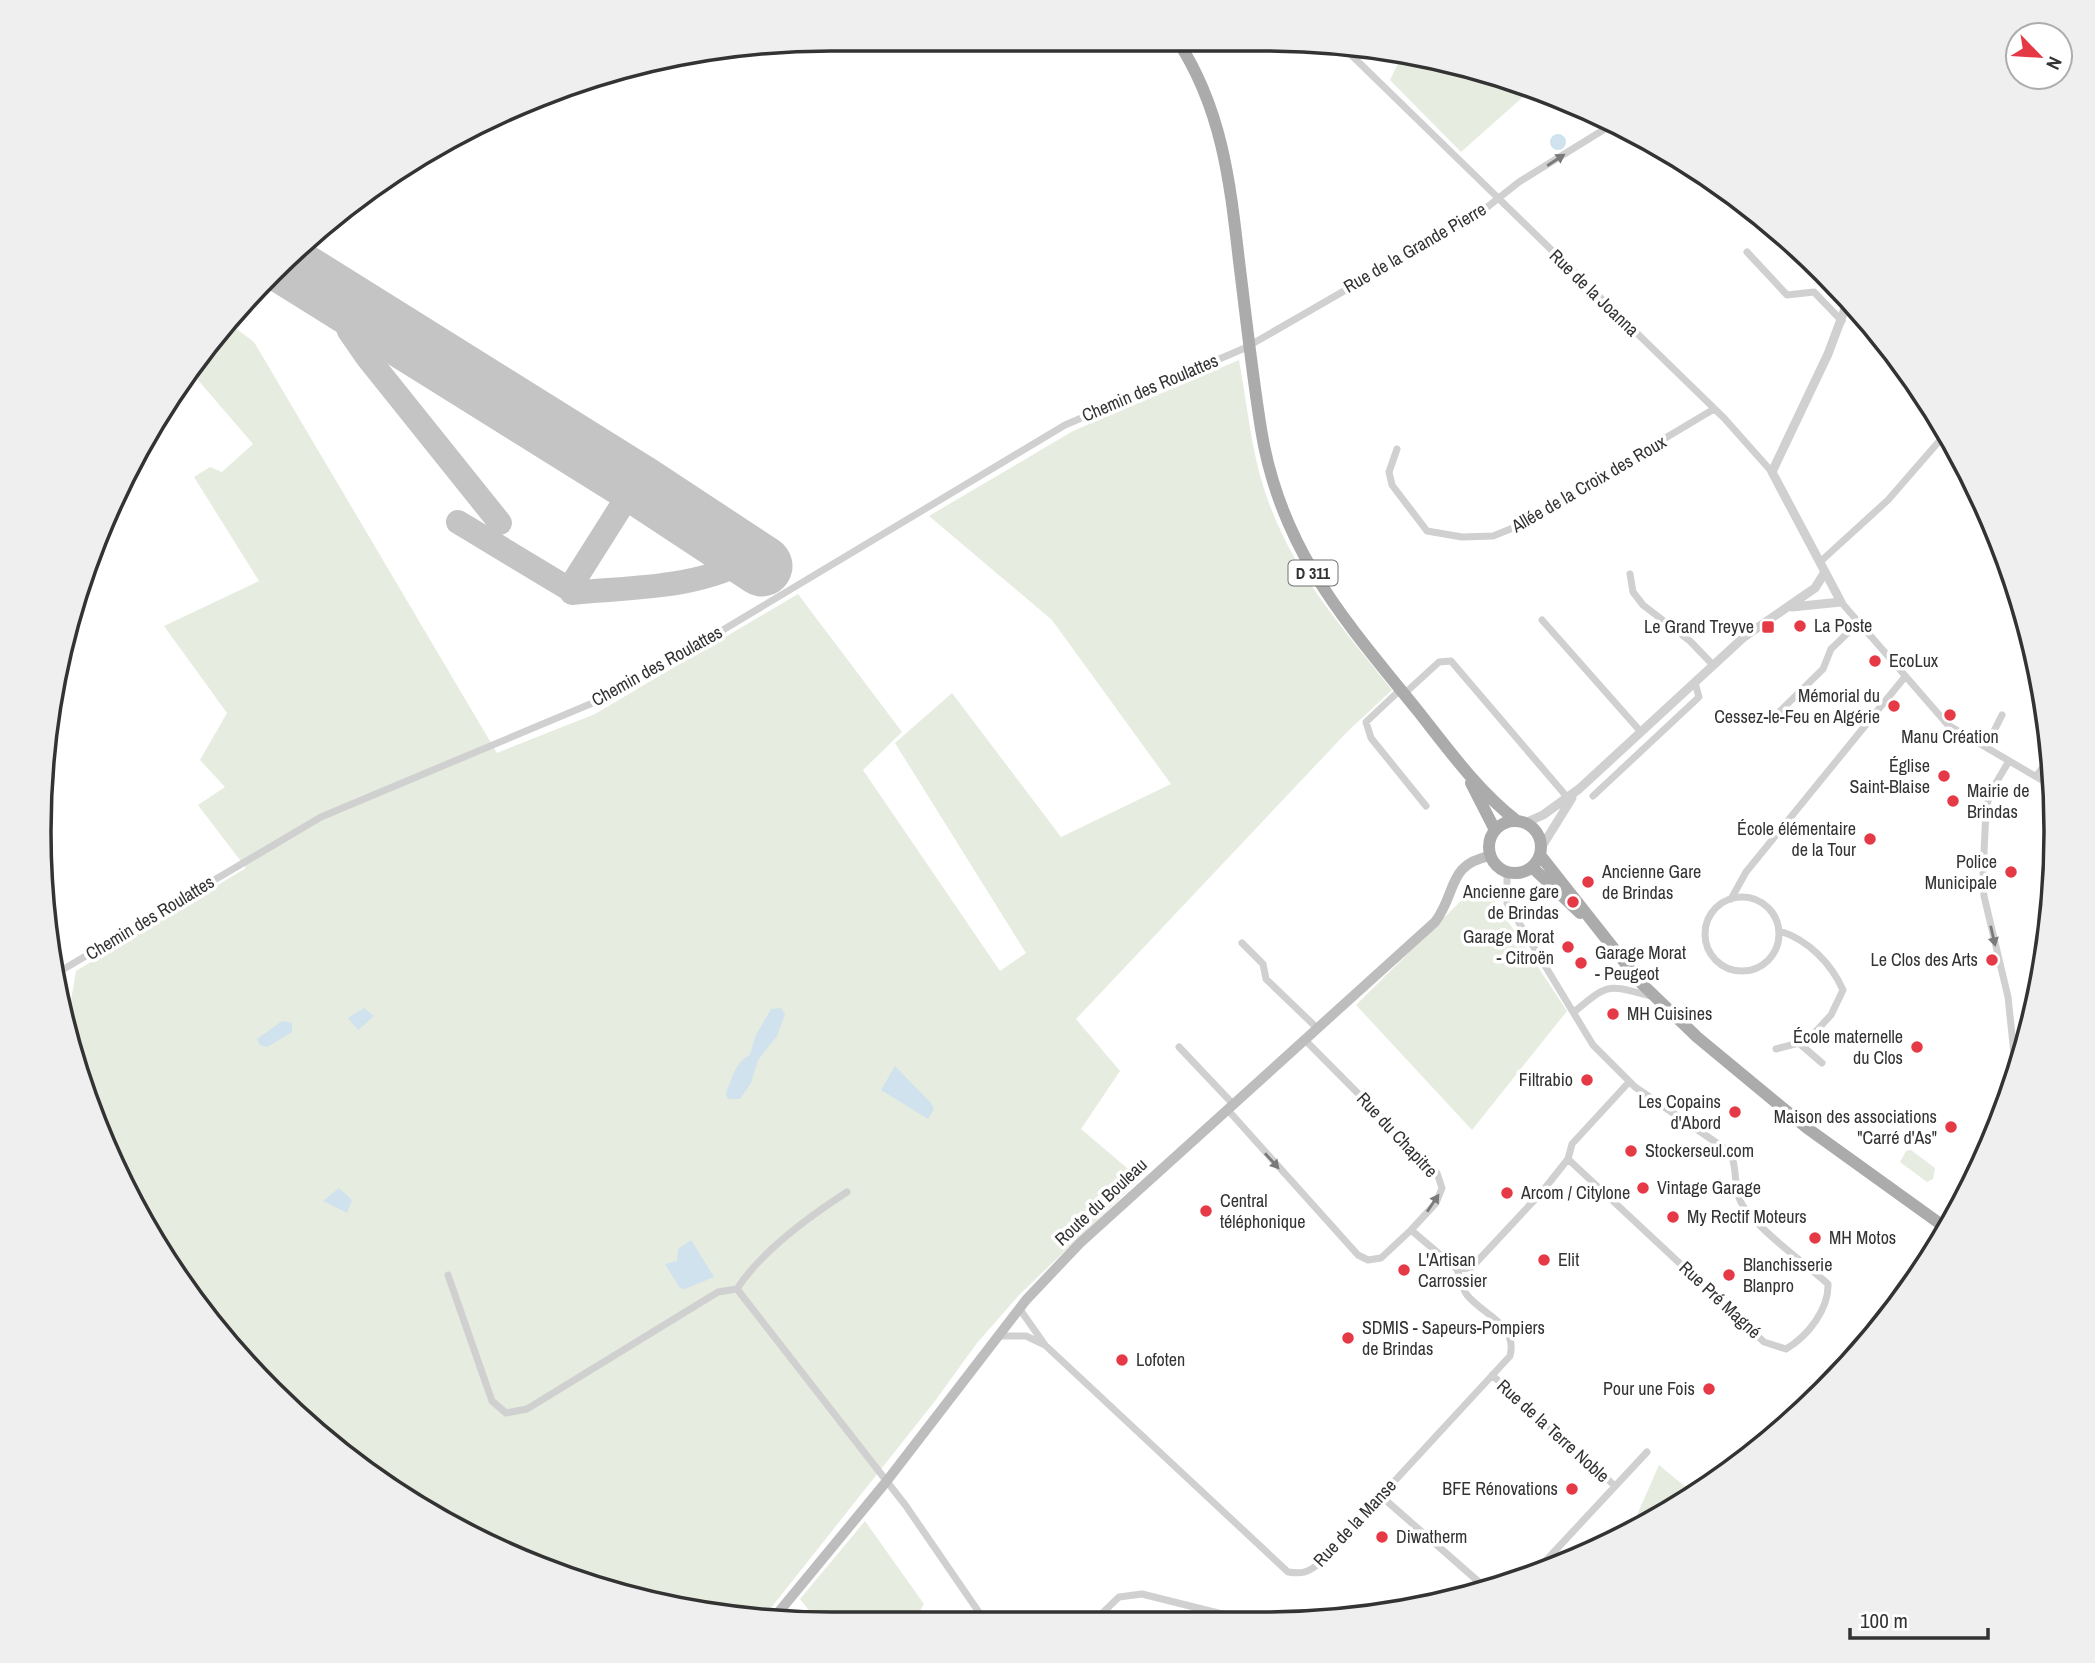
<svg xmlns="http://www.w3.org/2000/svg" width="2095" height="1663" viewBox="0 0 2095 1663" font-family="'Archivo Narrow',sans-serif">
	<style>
		.green { fill: #e6ecdf }
		.water { fill: #cfe2ee }
		.lines { fill: none; stroke-linecap: round; stroke-linejoin: round }
		.taxiway { stroke: #c4c4c4; stroke-width: 24 }
		.runway { stroke: #c4c4c4; stroke-width: 61 }
		.minor { stroke: #d0d0d0; stroke-width: 7 }
		.tertiary { stroke: #d0d0d0; stroke-width: 9 }
		.secondary { stroke: #bdbdbd; stroke-width: 10 }
		.primary { stroke: #ababab; stroke-width: 12 }
		.oneway { fill: #7a7a7a }
		.poi-dot { fill: #e63946; stroke: #fff; stroke-width: 2.5 }
		.labels { text-anchor: middle; stroke-width: 7; stroke-linejoin: round; paint-order: stroke }
		.shield { fill: #fff; stroke: #707070; stroke-width: 2 }
		.shield-label { font-size: 16px; font-weight: bold; fill: #333 }
		.street-label { font-size: 18px; fill: #333; stroke: #fff }
		.poi-label { font-size: 18px; fill: #333; stroke: #fff; text-anchor: start }
		.rim { fill: none; stroke: #333; stroke-width: 3.5 }
	</style>
	<rect width="100%" height="100%" fill="#fff"/>
	<path class="green" d="M1401,57L1519,81L1533,88L1461,152L1390,80Z
		M230,324L254,342L497,753L595,714L798,594L902,732L863,770L1000,971L1026,953L895,743L952,693L1061,837L1171,784L1052,620L929,516L1073,431L1239,360C1247,403 1251,450 1265,492C1293,574 1339,623 1392,690L1347,732L1076,1019L1120,1071L1081,1129L1140,1179L1019,1295L977,1343L935,1401L763,1618L677,1609L528,1564L391,1491L236,1355L145,1228L65,1036L76,971L246,868L198,805L225,787L200,760L227,713L164,626L259,581L194,477L210,467L222,472L253,444L192,373Z
		M1476,886L1486,888L1567,1011L1472,1130L1356,1005Z
		M1911,1150L1935,1168L1933,1179L1927,1182L1900,1162L1906,1151Z
		M1659,1465L1694,1494L1660,1518L1630,1531Z
		M865,1521L924,1604L920,1611L929,1624L819,1623L800,1599Z"/>
	<path class="water" d="M1550 142a8 8 0 1 1 16 0a8 8 0 1 1-16 0Z
		M364,1008L374,1016L358,1030L348,1018Z
		M781,1008L785,1014L777,1036L758,1060L751,1083L740,1099H728L726,1094C731,1080 736,1061 750,1055L755,1037L771,1009Z
		M282,1021L292,1023V1032L267,1047L260,1045L257,1039Z
		M895,1066L931,1103L934,1109L928,1119L881,1090Z
		M339,1188L352,1200L347,1213L323,1201Z
		M691,1240L714,1277L685,1289L680,1288L665,1264L677,1261L678,1249Z"/>
	<g class="lines">
		<path class="taxiway" d="M336,295L349,331L367,357L500,523
			M458,522L569,589L636,483
			M572,593C632,587 698,589 751,558"/>
		<path class="runway" d="M282,262L636,483L762,566"/>
		<path class="minor" d="M1341,45L1724,418L1772,472
			M1747,252L1787,295L1814,292L1842,321
			M1397,449L1389,472L1392,485L1427,531L1462,537L1493,536L1518,526L1714,409
			M1820,562L1888,500L1948,431
			M1630,574L1633,592L1643,605L1690,641L1713,665
			M1841,602L1948,725L2052,786
			M1542,620L1641,732
			M1400,690L1366,722L1371,738L1426,806
			M1404,694L1439,662L1451,661L1567,797
			M1774,717L1823,669L1831,649L1857,624
			M1986,747L2002,715
			M2009,761L1990,793L1986,810L1983,873L1984,896L2008,997L2016,1073
			M2037,775L2051,757
			M1593,796L1699,697L1695,683
			M1507,873V903L1593,1045L1635,1087L1730,1152C1738,1168 1733,1184 1740,1200C1749,1223 1807,1265 1828,1284C1829,1309 1808,1336 1786,1349L1764,1342L1568,1159L1572,1144L1629,1082
			M1705 934a37 37 0 1 1 74 0a37 37 0 1 1-74 0Z
			M1731,899L1746,872L1904,678
			M1242,943L1263,964L1266,979L1317,1028
			M57,973L321,817L595,702L656,670L1065,425L1245,348L1481,212L1519,182L1613,124
			M1574,1012C1610,982 1607,985 1651,996
			M1800,1044L1822,1063
			M1179,1047L1233,1104
			M1776,1049L1807,1041L1831,1015L1843,990C1831,963 1808,940 1780,931
			M1227,1109L1358,1255L1368,1260L1381,1258L1411,1230L1436,1203L1442,1188L1437,1173L1305,1040
			M1411,1230L1457,1269L1471,1268L1541,1193L1568,1159
			M448,1275L492,1401L506,1413L527,1409L718,1292L737,1289L906,1506L987,1624
			M737,1289C761,1251 810,1216 847,1192
			M1019,1308L1045,1345L1288,1572C1301,1574 1308,1573 1318,1564L1510,1356C1518,1324 1484,1316 1467,1295C1462,1289 1460,1277 1457,1269
			M999,1336H1026L1045,1345
			M1492,1375L1615,1486
			M1381,1496L1488,1590
			M1539,1568L1647,1452
			M1091,1624L1119,1597L1142,1594L1258,1623"/>
		<path class="tertiary" d="M1792,607L1841,602L1772,472L1828,354L1849,298
			M1525,823L1543,815L1579,789L1744,637L1815,588L1825,572
			M1541,848L1572,798"/>
		<path class="secondary" d="M773,1619L886,1482L1026,1300L1080,1243L1435,922C1457,893 1447,864 1490,856"/>
		<path class="primary" d="M1177,40C1222,108 1230,182 1239,261C1246,317 1252,373 1261,429C1280,549 1345,621 1418,711C1448,749 1478,791 1517,821
			M1471,783L1495,830
			M1489 847a26 26 0 1 1 52 0a26 26 0 1 1-52 0Z
			M1540,855L1641,983L1697,1037L1807,1128L1946,1228
			M1532,867L1580,913"/>
	</g>
	<defs><path id="oneway-solid" d="M-6-.8H1V-3.2L6.5 0L1 3.2V.8H-6Z" transform="scale(1.75)"/></defs>
	<g class="oneway">
		<use href="#oneway-solid" transform="translate(1556 160) rotate(-33)"/>
		<use href="#oneway-solid" transform="translate(1993 936) rotate(77)"/>
		<use href="#oneway-solid" transform="translate(1272 1161) rotate(48)"/>
		<use href="#oneway-solid" transform="translate(1433 1203) rotate(-56)"/>
	</g>
	<g class="poi-dot">
		<circle cx="1800" cy="626" r="7"/>
		<rect x="1761" y="620" width="14" height="14" rx="3.5"/>
		<circle cx="1875" cy="661" r="7"/>
		<circle cx="1894" cy="706" r="7"/>
		<circle cx="1950" cy="715" r="7"/>
		<circle cx="1944" cy="776" r="7"/>
		<circle cx="1953" cy="801" r="7"/>
		<circle cx="1870" cy="839" r="7"/>
		<circle cx="2011" cy="872" r="7"/>
		<circle cx="1588" cy="882" r="7"/>
		<circle cx="1573" cy="902" r="7"/>
		<circle cx="1568" cy="947" r="7"/>
		<circle cx="1992" cy="960" r="7"/>
		<circle cx="1581" cy="963" r="7"/>
		<circle cx="1613" cy="1014" r="7"/>
		<circle cx="1917" cy="1047" r="7"/>
		<circle cx="1587" cy="1080" r="7"/>
		<circle cx="1735" cy="1112" r="7"/>
		<circle cx="1951" cy="1127" r="7"/>
		<circle cx="1631" cy="1151" r="7"/>
		<circle cx="1643" cy="1188" r="7"/>
		<circle cx="1507" cy="1193" r="7"/>
		<circle cx="1206" cy="1211" r="7"/>
		<circle cx="1673" cy="1217" r="7"/>
		<circle cx="1815" cy="1238" r="7"/>
		<circle cx="1544" cy="1260" r="7"/>
		<circle cx="1404" cy="1270" r="7"/>
		<circle cx="1729" cy="1275" r="7"/>
		<circle cx="1348" cy="1338" r="7"/>
		<circle cx="1122" cy="1360" r="7"/>
		<circle cx="1709" cy="1389" r="7"/>
		<circle cx="1572" cy="1489" r="7"/>
		<circle cx="1382" cy="1537" r="7"/>
	</g>
	<g class="labels">
		<rect class="shield" x="1288.5" y="560.5" width="49" height="25" rx="5"/>
		<g class="shield-label">
			<text x="1313" y="579">D 311</text>
		</g>
		<g class="street-label">
			<text transform="translate(1415 248) rotate(-30)" y="6">Rue de la Grande Pierre</text>
			<text transform="translate(1594 293) rotate(44)" y="6">Rue de la Joanna</text>
			<text transform="translate(1150 388) rotate(-23)" y="6">Chemin des Roulattes</text>
			<text transform="translate(1589 484) rotate(-30)" y="6">Allée de la Croix des Roux</text>
			<text transform="translate(657 666) rotate(-29)" y="6">Chemin des Roulattes</text>
			<text transform="translate(150 918) rotate(-31)" y="6">Chemin des Roulattes</text>
			<text transform="translate(1397 1135) rotate(47)" y="6">Rue du Chapitre</text>
			<text transform="translate(1101 1202) rotate(-43)" y="6">Route du Bouleau</text>
			<text transform="translate(1720 1300) rotate(43)" y="6">Rue Pré Magné</text>
			<text transform="translate(1553 1431) rotate(42)" y="6">Rue de la Terre Noble</text>
			<text transform="translate(1355 1523) rotate(-47)" y="6">Rue de la Manse</text>
		</g>
		<g class="poi-label">
			<text x="1814" y="632">La Poste</text>
			<text x="1754" y="633" text-anchor="end">Le Grand Treyve</text>
			<text x="1889" y="667">EcoLux</text>
			<text x="1880" y="702" text-anchor="end">Mémorial du<tspan x="1880" dy="21">Cessez-le-Feu en Algérie</tspan></text>
			<text x="1950" y="743" text-anchor="middle">Manu Création</text>
			<text x="1930" y="772" text-anchor="end">Église<tspan x="1930" dy="21">Saint-Blaise</tspan></text>
			<text x="1967" y="797">Mairie de<tspan x="1967" dy="21">Brindas</tspan></text>
			<text x="1856" y="835" text-anchor="end">École élémentaire<tspan x="1856" dy="21">de la Tour</tspan></text>
			<text x="1997" y="868" text-anchor="end">Police<tspan x="1997" dy="21">Municipale</tspan></text>
			<text x="1602" y="878">Ancienne Gare<tspan x="1602" dy="21">de Brindas</tspan></text>
			<text x="1559" y="898" text-anchor="end">Ancienne gare<tspan x="1559" dy="21">de Brindas</tspan></text>
			<text x="1554" y="943" text-anchor="end">Garage Morat<tspan x="1554" dy="21">- Citroën</tspan></text>
			<text x="1595" y="959">Garage Morat<tspan x="1595" dy="21">- Peugeot</tspan></text>
			<text x="1978" y="966" text-anchor="end">Le Clos des Arts</text>
			<text x="1627" y="1020">MH Cuisines</text>
			<text x="1903" y="1043" text-anchor="end">École maternelle<tspan x="1903" dy="21">du Clos</tspan></text>
			<text x="1573" y="1086" text-anchor="end">Filtrabio</text>
			<text x="1721" y="1108" text-anchor="end">Les Copains<tspan x="1721" dy="21">d'Abord</tspan></text>
			<text x="1937" y="1123" text-anchor="end">Maison des associations<tspan x="1937" dy="21">"Carré d'As"</tspan></text>
			<text x="1645" y="1157">Stockerseul.com</text>
			<text x="1657" y="1194">Vintage Garage</text>
			<text x="1521" y="1199">Arcom / Citylone</text>
			<text x="1220" y="1207">Central<tspan x="1220" dy="21">téléphonique</tspan></text>
			<text x="1687" y="1223">My Rectif Moteurs</text>
			<text x="1829" y="1244">MH Motos</text>
			<text x="1418" y="1266">L'Artisan<tspan x="1418" dy="21">Carrossier</tspan></text>
			<text x="1558" y="1266">Elit</text>
			<text x="1743" y="1271">Blanchisserie<tspan x="1743" dy="21">Blanpro</tspan></text>
			<text x="1362" y="1334">SDMIS - Sapeurs-Pompiers<tspan x="1362" dy="21">de Brindas</tspan></text>
			<text x="1136" y="1366">Lofoten</text>
			<text x="1695" y="1395" text-anchor="end">Pour une Fois</text>
			<text x="1558" y="1495" text-anchor="end">BFE Rénovations</text>
			<text x="1396" y="1543">Diwatherm</text>
		</g>
	</g>
	<path d="M0 0H2095V1663H0ZM831 51H1264A780 780 0 0 1 2044 831V832A780 780 0 0 1 1264 1612H831A780 780 0 0 1 51 832V831A780 780 0 0 1 831 51Z" fill="#efefef" fill-rule="evenodd"/>
	<path class="rim" d="M831 51H1264A780 780 0 0 1 2044 831V832A780 780 0 0 1 1264 1612H831A780 780 0 0 1 51 832V831A780 780 0 0 1 831 51Z"/>
	<g transform="translate(2039 56) rotate(115)"><circle r="33" fill="#ffffff" stroke="#adadad" stroke-width="2"/>
	<path d="M0-5L12 26L0 18L-12 26Z" fill="#e63946"/>
	<text y="-10" font-size="19" font-weight="bold" text-anchor="middle" fill="#333333">N</text>
	</g>
	<path d="M1850 1628v10h138v-10" fill="none" stroke="#333333" stroke-width="3.5"/>
	<text x="1860" y="1628" font-size="21" fill="#333333" stroke="#ffffff" stroke-width="5" paint-order="stroke">100 m</text>
</svg>
